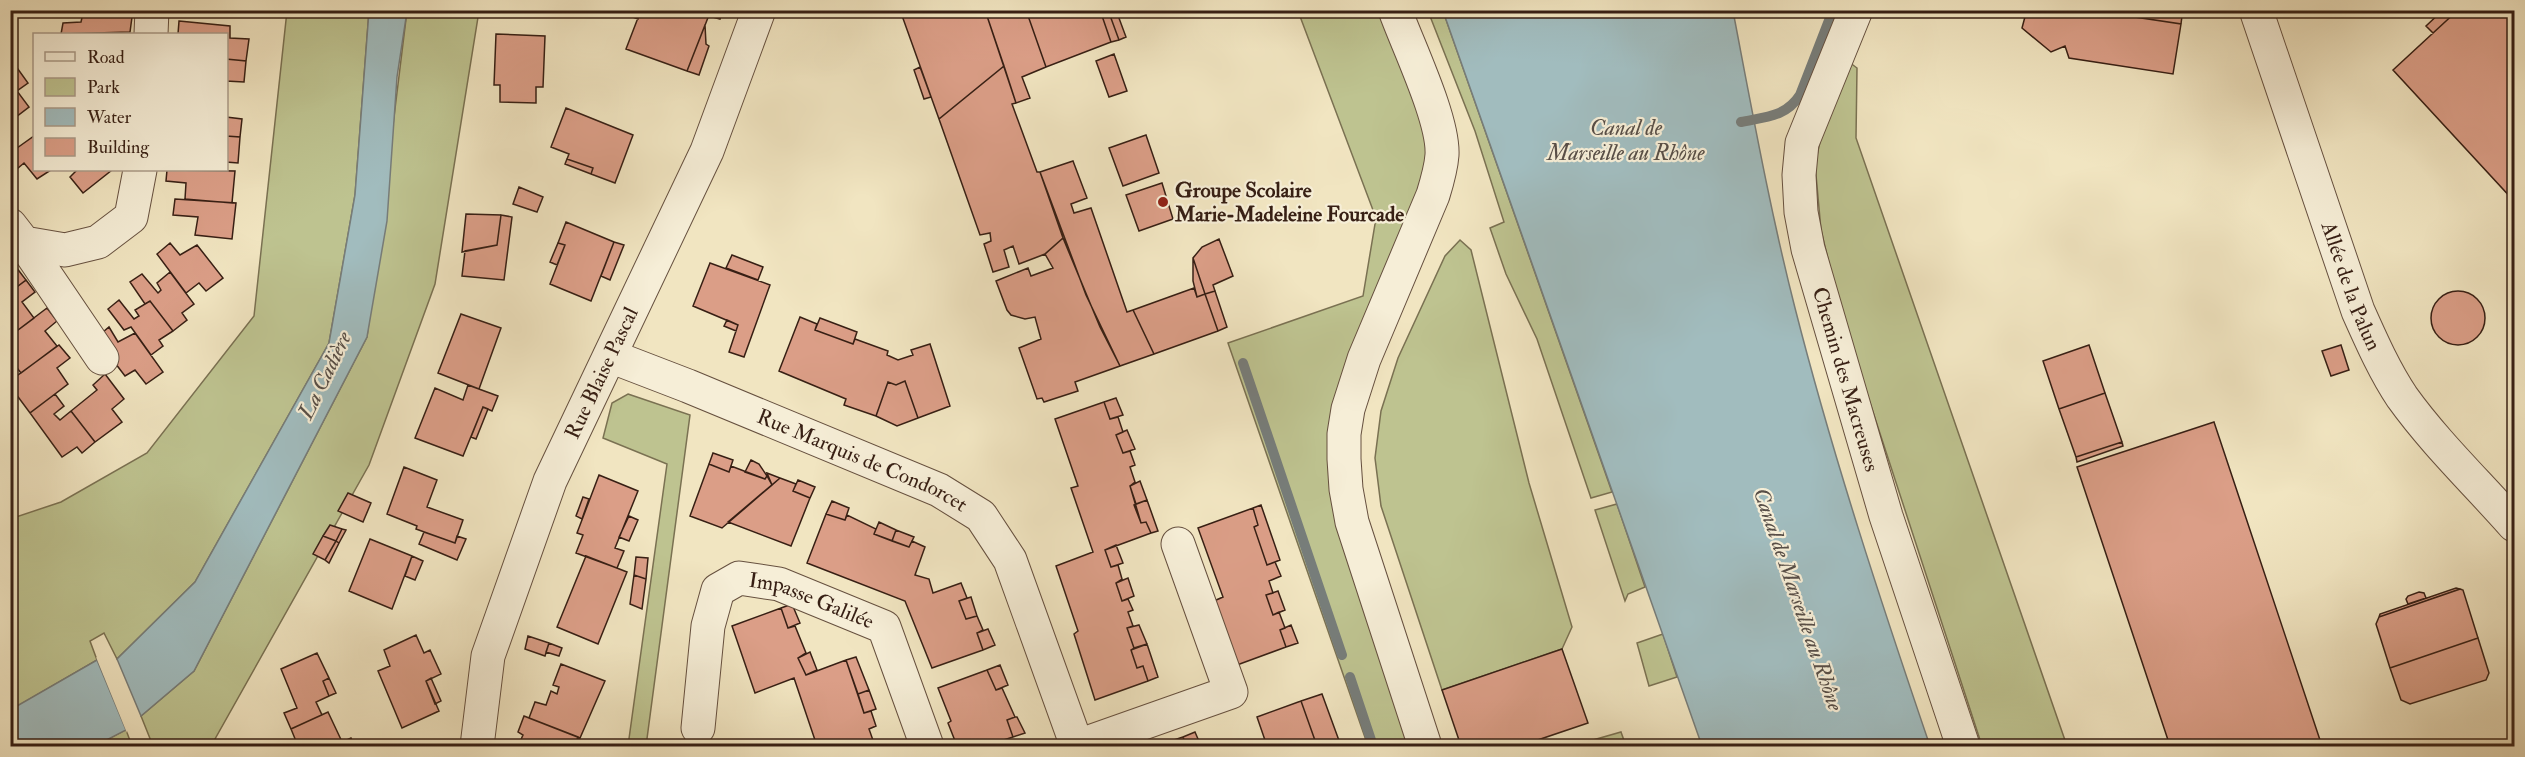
<svg xmlns="http://www.w3.org/2000/svg" width="2525" height="757" viewBox="0 0 2525 757" font-family="'IM FELL Double Pica',serif">
	<style>
		.green { fill: #bec390; stroke: #7a7152; stroke-width: 1.5 }
		.water { fill: #a1bcbe; stroke: #777d7a; stroke-width: 1.5 }
		.pier { fill: #f1e5c1 }
		.lines { fill: none; stroke-linecap: round; stroke-linejoin: round }
		.stream { stroke: #777d7a; stroke-width: 10 }
		.building { fill: #db9e87; stroke: #371f14; stroke-width: 1.5 }
		.minor-casing { stroke: #66503f; stroke-width: 35 }
		.minor { stroke: #f6eed7; stroke-width: 33 }
		.poi-dot { fill: #8f2418; stroke: #f6eed7; stroke-width: 2 }
		.labels { text-anchor: middle; stroke-width: 4.5; stroke-linejoin: round; paint-order: stroke }
		.poi-label { font-size: 21px; font-weight: bold; fill: #371f14; stroke: #f6eed7; text-anchor: start }
		.street-label { font-size: 21px; fill: #371f14; stroke: #f6eed7 }
		.water-label { font-size: 22px; font-style: italic; fill: #574e47; stroke: #f6eed7 }
	</style>
	<rect width="100%" height="100%" fill="#f1e5c1"/>
	<filter id="stains"><feTurbulence type="fractalNoise" baseFrequency=".00333" numOctaves="4"/><feColorMatrix values="0 0 0 0 .2 0 0 0 0 .09 0 0 0 0 .02 0 0 0 .5 -.17"/></filter>
	<radialGradient id="worn" r=".72"><stop offset=".6" stop-color="#630" stop-opacity="0"/><stop offset="1" stop-color="#630" stop-opacity=".3"/></radialGradient>
	<path class="green" d="M287,11H369L355,195L329,343L195,582L117,659L104,633L90,641L97,660L11,710L10,519L61,502L147,453L254,316Z
		M407,11H479L435,284L369,465L211,746H153L141,716L194,671L367,337Z
		M1298,11H1382L1425,124L1430,154L1425,181L1340,385L1412,746H1368L1228,343L1363,296L1376,218Z
		M1428,11H1443L1612,492L1591,498L1537,339L1506,274L1490,228L1504,222L1475,131Z
		M1849,62L1857,68L1856,138L2067,746H1982L1842,317L1821,230L1815,164L1822,133Z
		M1460,240L1471,250L1529,483L1572,627L1562,649L1442,690L1381,506L1375,458L1381,411L1398,358L1445,256Z
		M628,394L690,415L646,746H628L667,464L603,438L612,403Z
		M1617,504L1645,587L1628,594L1625,601L1595,510Z
		M1663,634L1677,677L1649,686L1637,643Z
		M126,730L132,746H95L125,730Z
		M1621,732L1626,746H1572Z"/>
	<path class="water" d="M369,11H407L397,77L387,221L367,337L194,671L141,716L117,659L195,582L329,343L355,195Z
		M1443,11H1733C1752,110 1770,210 1795,308C1833,457 1881,602 1930,746H1702Z
		M97,660L126,730L95,746H11L10,710Z"/>
	<path class="pier" d="M96,657L100,659L128,729L127,733Z"/>
	<g class="lines">
		<path class="stream" d="M1741,122C1765,117 1786,117 1800,95L1833,10
			M1243,363L1342,655
			M1350,677L1373,746"/>
	</g>
	<path class="building" d="M187,10H231V14Z
		M632,10H641L638,19L630,16Z
		M641,10H711L687,71L626,49Z
		M711,10H723L720,19L709,16Z
		M900,10H985L1004,66L939,119Z
		M985,10H1026L1046,67L1022,77L1030,98L1016,103Z
		M1026,10H1041L1044,17L1062,10H1100L1111,42L1046,67Z
		M1041,10H1062L1044,17Z
		M1100,10H1108L1119,40L1111,42Z
		M1108,10H1116L1126,37L1119,40Z
		M2011,10H2088L2181,24L2173,74L2069,58L2065,46L2051,52L2022,28L2026,13Z
		M2088,10H2142L2182,16L2181,24Z
		M2443,10H2458L2433,33L2426,26Z
		M2458,10H2514V201L2393,70Z
		M83,13L132,17L130,32L61,34L63,23L81,22Z
		M179,21L230,26V38L249,39L246,61L226,59V34H178Z
		M705,25L706,44L709,46L699,75L687,71Z
		M496,34L545,36L543,87H536V103L500,102V85H494Z
		M1114,54L1127,91L1109,97L1096,61Z
		M10,58L28,83L17,91L29,107L12,120Z
		M226,59L246,61L244,82L226,81Z
		M1004,66L1016,103L1012,104L1037,172H1040L1063,238L1045,254L1019,264L1013,246L1004,250L1009,267L993,272L984,244L991,241L990,233L980,235L939,119Z
		M920,67L931,97L924,99L914,70Z
		M566,108L633,135L615,183L591,174L593,168L567,159L569,154L551,147Z
		M226,117L242,119L240,137L226,136Z
		M1146,135L1159,173L1123,186L1109,148Z
		M34,136V170H51L37,179L24,163L11,174L10,153Z
		M226,136L240,137L238,163L226,162Z
		M567,159L593,168L591,174L565,164Z
		M1073,161L1087,198L1071,204L1074,213L1091,208L1127,312L1133,310L1154,354L1120,366L1086,295L1040,172Z
		M77,170H112L83,193L70,177Z
		M167,170L235,171L232,203L185,199L186,183L166,181Z
		M1162,183L1173,219L1139,231L1126,195Z
		M519,187L543,197L537,212L513,204Z
		M175,199L236,203L232,239L195,235L198,217L173,215Z
		M466,214L501,215L497,245L462,252Z
		M501,215L512,217L504,280L462,276L465,251L497,245Z
		M566,222L614,242L591,301L550,284L565,245L558,243Z
		M1063,238L1100,327L1120,366L1075,382L1078,391L1044,402L1042,398L1037,399L1019,348L1041,339L1035,317L1025,319L1011,315L1007,310L996,281L1028,268L1031,276L1053,268L1045,254Z
		M1219,239L1233,276L1213,285L1215,291L1205,294L1193,258L1202,247Z
		M614,242L624,245L610,280L601,276Z
		M170,243L180,255L197,245L223,278L206,291L199,283L186,293L157,254Z
		M558,243L565,245L557,265L550,262Z
		M732,255L763,267L758,280L726,268Z
		M1193,258L1205,294L1197,297L1193,281Z
		M710,263L770,285L744,357L729,352L738,325L693,306Z
		M16,267L26,280L10,292V272Z
		M170,272L194,304L182,313L187,320L173,331L150,301L145,304L130,282L142,274L158,293L161,290L157,283Z
		M26,280L35,292L22,302L34,318L10,336V292Z
		M1194,288L1197,297L1205,294L1218,331L1154,354L1133,310Z
		M1215,291L1227,327L1218,331L1205,294Z
		M2431 318a27 27 0 1 1 54 0a27 27 0 1 1-54 0Z
		M119,300L134,319L139,316L135,310L150,301L173,331L159,340L163,346L151,355L131,327L124,330L108,309Z
		M47,308L57,321L45,331L57,346L21,373L10,359V336Z
		M461,314L501,328L479,389L438,373Z
		M800,317L817,324L815,330L853,344L855,339L888,351L887,355L898,360L913,355L911,350L930,344L950,406L918,418L905,381L896,385L888,382L876,416L844,405L846,399L779,371Z
		M820,318L857,332L853,344L815,330Z
		M727,320L738,325L736,331L724,326Z
		M109,327L118,342L135,333L163,372L146,384L135,370L125,376L96,338Z
		M59,345L70,358L57,368L68,384L30,413L10,386V381Z
		M2089,345L2105,393L2059,409L2043,361Z
		M2341,345L2349,370L2331,376L2322,351Z
		M105,374L124,399L112,409L122,422L95,442L71,411L97,390L93,385Z
		M905,381L918,418L897,426L876,416L888,382L896,385Z
		M468,385L498,396L492,411L483,407L463,456L415,438L435,388L463,400Z
		M2105,393L2122,442L2076,457L2059,409Z
		M55,394L64,406L54,414L60,420L71,411L95,442L82,453L77,447L62,457L30,413Z
		M1116,398L1123,415L1110,419L1104,402Z
		M1104,402L1110,419L1118,417L1123,432L1116,435L1123,453L1130,451L1135,465L1130,467L1135,482L1130,486L1141,523L1146,522L1151,533L1105,550L1111,567L1118,565L1122,579L1116,583L1122,601L1128,599L1133,610L1128,612L1133,626L1127,628L1134,648L1131,650L1137,668L1143,666L1148,681L1095,700L1074,634L1078,631L1056,566L1093,552L1071,488L1078,486L1055,419Z
		M483,407L488,409L476,439L471,437Z
		M2214,422L2322,746H2170L2077,467Z
		M1127,430L1135,449L1123,453L1116,435Z
		M2122,442L2123,446L2077,462L2076,457Z
		M713,453L733,460L729,472L709,464Z
		M751,460L759,464L767,476L765,479L745,472Z
		M709,464L729,472L731,466L765,479L767,476L772,485L722,528L690,516Z
		M404,467L437,480L427,507L463,520L455,543L416,529L417,526L387,514Z
		M767,473L780,478L772,485Z
		M599,475L638,491L615,548L624,551L617,568L576,553L583,535L577,533Z
		M780,478L796,484L793,491L810,498L791,546L728,522Z
		M798,480L815,487L810,498L793,491Z
		M1140,481L1147,500L1136,504L1130,486Z
		M348,493L371,503L363,522L338,511Z
		M583,497L589,499L582,519L576,516Z
		M1147,500L1158,531L1151,533L1146,522L1141,523L1134,505Z
		M832,501L849,508L845,520L826,514Z
		M1261,505L1280,560L1267,565L1254,527L1258,525L1253,508Z
		M1253,508L1258,525L1254,527L1267,565L1275,562L1281,576L1269,581L1273,593L1266,595L1273,615L1279,612L1285,628L1280,630L1286,647L1237,665L1214,601L1223,597L1198,528Z
		M826,514L845,520L847,515L876,529L874,534L909,547L912,541L925,547L915,575L929,579L933,593L961,583L967,598L959,601L966,619L977,616L983,630L977,633L983,650L932,668L905,601L807,563Z
		M629,516L638,520L629,541L619,537Z
		M879,522L896,530L892,541L874,534Z
		M330,525L342,529L336,541L323,536Z
		M342,529L346,530L339,543L336,541Z
		M896,530L914,537L909,547L892,541Z
		M424,532L455,543L457,536L466,539L457,560L419,544Z
		M323,536L336,541L325,560L313,554Z
		M370,539L412,556L392,609L349,591Z
		M336,541L339,543L329,563L325,560Z
		M1116,545L1123,563L1111,567L1105,550Z
		M412,556L423,561L415,580L405,576Z
		M586,556L627,572L598,644L557,627Z
		M636,557L648,558L646,579L634,575Z
		M634,575L646,579L642,609L630,604Z
		M1128,578L1134,596L1122,601L1116,583Z
		M2456,588L2460,589L2379,617L2380,614Z
		M2460,589L2463,590L2478,638L2390,668L2376,624L2379,617Z
		M1278,591L1285,610L1273,615L1266,595Z
		M2419,592L2424,593L2426,598L2408,604L2406,599L2408,596Z
		M971,597L977,616L966,619L959,601Z
		M792,604L800,623L788,628L781,608Z
		M781,608L788,628L795,626L806,653L798,658L806,675L846,660L864,713L871,711L876,726L869,729L874,743L867,746H817L794,678L755,693L732,626Z
		M1139,625L1147,644L1134,648L1127,628Z
		M1291,625L1298,643L1286,647L1280,630Z
		M988,629L995,645L983,650L977,633Z
		M416,635L424,653L430,650L441,674L426,681L439,711L402,728L378,671L390,666L384,650Z
		M528,636L549,643L545,656L525,649Z
		M2478,638L2489,673L2486,680L2410,704L2401,700L2390,668Z
		M549,643L562,648L559,656L546,652Z
		M1147,644L1158,677L1148,681L1143,666L1137,668L1131,650Z
		M1562,649L1588,723L1520,746H1461L1442,690Z
		M810,652L817,670L806,675L798,658Z
		M317,653L329,678L323,681L329,696L316,702L322,715L291,729L284,713L297,708L281,669Z
		M856,657L869,690L858,694L846,660Z
		M561,664L605,681L580,738L529,718L535,702L546,705L551,691L557,694L559,687L553,685Z
		M1000,665L1008,685L996,690L987,670Z
		M987,670L996,690L1002,688L1015,717L1007,720L1013,737L985,746H957L948,723L951,721L938,688Z
		M329,678L336,693L329,696L323,681Z
		M431,678L441,701L435,704L426,681Z
		M869,690L876,709L864,713L858,694Z
		M1322,694L1341,746H1317L1301,701Z
		M1301,701L1317,746H1267L1257,717Z
		M328,712L344,746H298L291,729Z
		M524,716L578,737L574,746H518L523,735L518,732Z
		M1015,717H1017L1025,733L1013,737L1007,720Z
		M1195,732L1201,746H1186L1183,737Z
		M1183,737L1186,746H1156Z
		M351,738L355,746H344L342,742Z"/>
	<g class="lines">
		<defs>
			<g id="minor">
				<path d="M1395,10C1408,46 1444,120 1442,155C1441,169 1437,182 1433,195L1364,359L1348,409L1344,434V459L1346,489L1352,522L1425,746"/>
				<path id="s1" d="M1856,10L1802,143L1799,175L1801,212L1808,249L1886,516L1963,746"/>
				<path id="s2" d="M2256,10L2358,311C2371,340 2384,370 2402,397C2435,443 2477,483 2514,525"/>
				<path d="M151,34L152,10"/>
				<path d="M10,225L24,243L65,250L98,242L131,217L140,170"/>
				<path d="M24,243L102,358"/>
				<path id="s3" d="M610,356L688,386L939,490L981,516L1010,560L1077,746"/>
				<path id="s4" d="M698,728L708,626L718,590L739,578L779,584L884,627L927,746"/>
				<path id="s5" d="M477,746L488,656L550,481L707,151L759,10"/>
				<path d="M1078,746L1231,692L1178,544"/>
			</g>
		</defs>
		<use href="#minor" class="minor-casing"/>
		<use href="#minor" class="minor"/>
	</g>
	<circle class="poi-dot" cx="1163" cy="202" r="6"/>
	<g class="labels">
		<g class="poi-label">
			<text x="1175" y="197">Groupe Scolaire<tspan x="1175" dy="24">Marie-Madeleine Fourcade</tspan></text>
		</g>
		<g class="street-label">
			<text dy="7" stroke="none"><textPath href="#s2" startOffset="292">Allée de la Palun</textPath></text>
			<text dy="7" stroke="none"><textPath href="#s5" startOffset="396">Rue Blaise Pascal</textPath></text>
			<text dy="7" stroke="none"><textPath href="#s1" startOffset="386">Chemin des Macreuses</textPath></text>
			<text dy="7" stroke="none"><textPath href="#s3" startOffset="273">Rue Marquis de Condorcet</textPath></text>
			<text dy="7" stroke="none"><textPath href="#s4" startOffset="240">Impasse Galilée</textPath></text>
		</g>
		<g class="water-label">
			<text x="1626" y="135">Canal de<tspan x="1626" dy="25">Marseille au Rhône</tspan></text>
			<text transform="translate(324 375) rotate(-64)" y="8">La Cadière</text>
			<text transform="translate(1799 599) rotate(71)" y="8">Canal de Marseille au Rhône</text>
		</g>
	</g>
	<rect width="2525" height="757" fill="none" stroke="#f1e5c1" stroke-width="36"/>
	<rect x="12" y="12" width="2501" height="733" fill="none" stroke="#371f14" stroke-width="3"/>
	<rect x="18" y="18" width="2489" height="721" fill="none" stroke="#371f14" stroke-width="1.5"/>
	<rect x="33" y="33" width="195" height="138" fill="#f6eed7" stroke="#aa9b89" stroke-width="1.5"/>
	<rect x="45" y="52" width="30" height="9" fill="#f6eed7" stroke="#aa9b89" stroke-width="1.5"/>
	<text x="87" y="63" font-size="18" fill="#371f14">Road</text>
	<rect x="45" y="78" width="30" height="18" fill="#bec390" stroke="#aa9b89" stroke-width="1.5"/>
	<text x="87" y="93" font-size="18" fill="#371f14">Park</text>
	<rect x="45" y="108" width="30" height="18" fill="#a1bcbe" stroke="#aa9b89" stroke-width="1.5"/>
	<text x="87" y="123" font-size="18" fill="#371f14">Water</text>
	<rect x="45" y="138" width="30" height="18" fill="#db9e87" stroke="#aa9b89" stroke-width="1.5"/>
	<text x="87" y="153" font-size="18" fill="#371f14">Building</text>
	<rect width="100%" height="100%" filter="url(#stains)"/>
	<rect width="100%" height="100%" fill="url(#worn)"/>
</svg>
